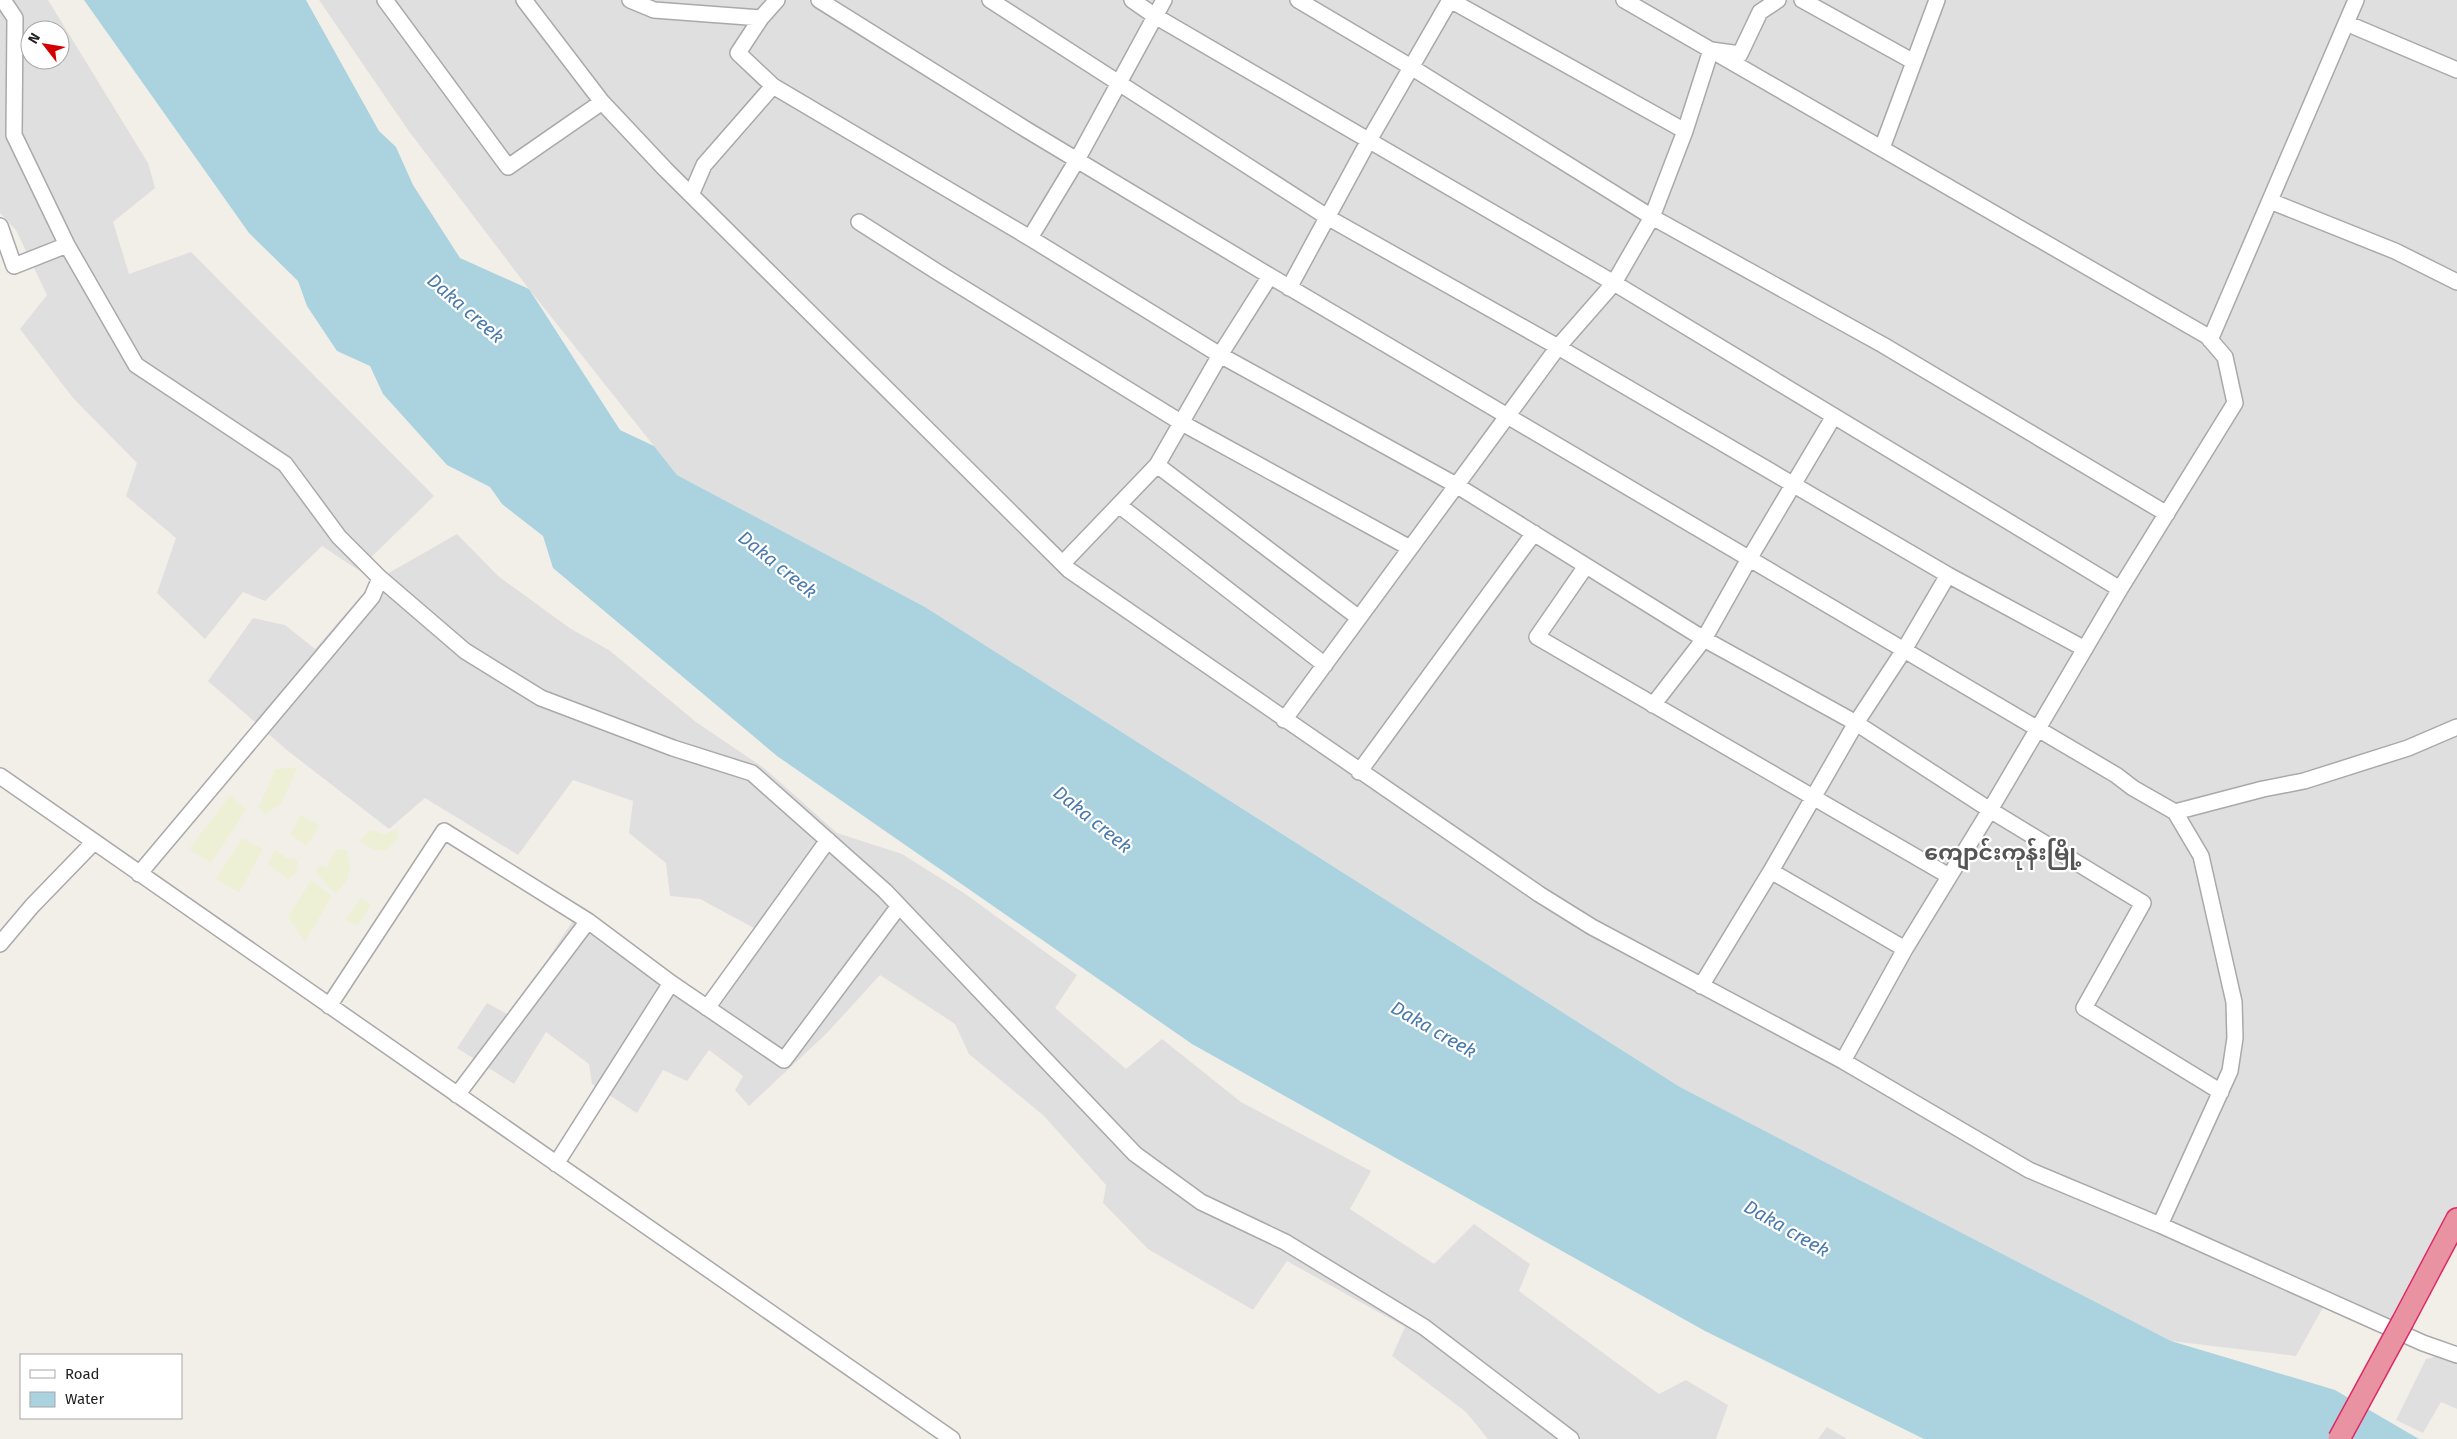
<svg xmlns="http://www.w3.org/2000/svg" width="2457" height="1439" viewBox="0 0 2457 1439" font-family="'Fira Sans','Noto Sans Myanmar',sans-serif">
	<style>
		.residential { fill: #e0dfdf; fill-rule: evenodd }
		.farmland { fill: #eef0d5 }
		.water { fill: #aad3df }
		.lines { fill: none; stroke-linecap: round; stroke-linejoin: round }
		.minor-casing { stroke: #a9a9a9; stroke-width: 18 }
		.highway-casing { stroke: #dc2a67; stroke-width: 24 }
		.minor { stroke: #fff; stroke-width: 15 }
		.highway { stroke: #e892a2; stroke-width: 21 }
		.highway-bridge-casing { stroke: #dc2a67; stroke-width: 24; stroke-linecap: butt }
		.highway-bridge { stroke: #e892a2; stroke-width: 21 }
		.labels { text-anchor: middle; stroke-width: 4.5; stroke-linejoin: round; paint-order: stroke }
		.water-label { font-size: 19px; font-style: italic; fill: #4a7aab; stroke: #fff }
		.district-label { font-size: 22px; font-weight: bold; fill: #555; stroke: #fff }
	</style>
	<rect width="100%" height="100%" fill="#f2efe9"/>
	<path class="residential" d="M0,0H48L148,163L155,188L113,222L129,274L191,252L434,496L358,570L322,546L265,601L243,592L205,639L157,593L176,538L126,496L137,463L73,398L20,329L47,295L16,230L0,213ZM30,30H60V60H30Z
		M319,0H2457V1238L2401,1341L2325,1304L2296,1356L2171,1341L1680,1087L925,607L677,475L529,289L408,130Z
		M457,534L498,576L571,629L609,650L696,722L764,768L837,833L902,854L964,893L1077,975L1055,1008L1126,1069L1162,1039L1241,1102L1371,1171L1350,1209L1434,1264L1474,1224L1530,1264L1519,1291L1659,1394L1686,1380L1728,1405L1716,1439H1488L1466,1412L1392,1356L1405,1327L1287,1261L1253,1310L1148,1249L1103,1203L1106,1185L1044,1116L969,1054L955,1024L880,975L826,1034L749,1106L735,1090L743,1076L709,1050L687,1081L663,1070L637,1113L592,1084L589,1064L546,1032L514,1084L457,1048L487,1003L507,1014L545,963L582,907L646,958L705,997L754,928L700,899L670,896L666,863L629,833L633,801L573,780L518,855L425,798L389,829L288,751L208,681L253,618L285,625L315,649L373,582Z
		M2457,1351V1409L2441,1402L2423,1433L2396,1420L2426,1359Z
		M1827,1427L1847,1439H1818Z"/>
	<path class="farmland" d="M298,767L281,804L266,814L259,807L275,769Z
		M230,795L246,810L211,863L189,849Z
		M301,815L320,826L306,846L290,834Z
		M397,829L398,838L387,850H375L359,842L370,830L384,834Z
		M242,838L263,849L239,893L216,879Z
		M275,849L287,858L298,859L296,873L288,880L268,864Z
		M337,849L347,850L350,866L348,879L336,894L316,873L319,865L328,868L329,860Z
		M311,880L332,896L305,942L288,917Z
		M361,898L371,904L358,926L345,920Z"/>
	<path class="water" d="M84,0H306L379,131L396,147L413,185L460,258L529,289L620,430L654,446L677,475L925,607L1680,1087L2171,1341L2335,1390L2419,1439H1924L1705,1331L1192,1044L777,756L553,568L543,536L502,504L490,487L447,465L383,394L370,366L337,351L307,306L298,281L249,233Z"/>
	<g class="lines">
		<defs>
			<path id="minor" d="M3,0L15,18L14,135L67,245L136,365L285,464L339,537L380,578L372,597L139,874
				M385,0L508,167L602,102
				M524,0L602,102L665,169L1069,570L1539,894L1592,927L1843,1061L2029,1170L2160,1225L2423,1343L2457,1355
				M630,0L654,10L761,18L777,0
				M819,0L1027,130L1270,276L2116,775L2133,788L2175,812L2201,856L2234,1002L2235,1038L2230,1071L2160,1225
				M990,0L1327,217L1558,347L1948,575L2085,649
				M1132,0L1155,16L1614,283L2120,589
				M1298,0L1411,67L1652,217L1883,345L2167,514
				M1450,0L1685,131
				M1624,0L2207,336L2225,357L2235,403L2120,589L1990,810L1905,949L1843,1061
				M1802,0L1914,62
				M761,18L738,53L773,86L1030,238L1220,355L1456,485L1704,639L1856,723L1990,810L2143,903L2084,1008L2221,1092
				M2346,23L2457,70
				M1882,148L1937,0
				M691,195L704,165L773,86
				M2270,201L2395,251L2457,282
				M859,222L939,273L1182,423L1410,548
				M0,226L14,266L67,245
				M1030,238L1077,160L1164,0
				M1289,288L1368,142L1450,0
				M2210,340L2356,0
				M1157,465L1359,618
				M1120,506L1325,665
				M1063,563L1157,465L1220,355L1270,276
				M1586,566L1537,637L1949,876
				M380,578L465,651L541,698L673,748L752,773L885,891L1135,1154L1201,1202L1285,1242L1424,1327L1571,1439
				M1653,705L1704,639L1749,559L1834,416
				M1284,720L1558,347L1614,283L1652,217L1685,131L1711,50L1740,54L1760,12L1778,0
				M1359,772L1534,533
				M0,776L952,1439
				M2175,812L2263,789L2304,781L2408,748L2457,727
				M1771,871L1905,949
				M0,944L32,906L94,842
				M1701,986L1771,871L1856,723L1904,650L1948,575
				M329,1006L444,831L588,921L671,983L784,1060L899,906
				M707,1008L828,840
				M457,1095L588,921
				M556,1164L671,983"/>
			<path id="highway" d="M2403,1321L2457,1219"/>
		</defs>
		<use href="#minor" class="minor-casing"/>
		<use href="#highway" class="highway-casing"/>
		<use href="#minor" class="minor"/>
		<use href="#highway" class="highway"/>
		<defs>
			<path id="highway-bridge" d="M2339,1439L2403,1321"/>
		</defs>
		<use href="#highway-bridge" class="highway-bridge-casing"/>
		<use href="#highway-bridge" class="highway-bridge"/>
	</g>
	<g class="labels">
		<g class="water-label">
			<text transform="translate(466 308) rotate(41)" y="7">Daka creek</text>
			<text transform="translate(778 564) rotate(39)" y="7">Daka creek</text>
			<text transform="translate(1093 819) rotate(39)" y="7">Daka creek</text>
			<text transform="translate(1434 1029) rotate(30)" y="7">Daka creek</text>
			<text transform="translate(1787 1228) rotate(30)" y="7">Daka creek</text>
		</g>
		<g class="district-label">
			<text x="2003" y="860">ကျောင်းကုန်းမြို့</text>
		</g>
	</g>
	<rect x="20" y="1354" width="162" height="65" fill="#ffffff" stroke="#a7a7a7"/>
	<rect x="30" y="1370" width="25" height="8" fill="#ffffff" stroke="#a7a7a7"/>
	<text x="65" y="1379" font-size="15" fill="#222222">Road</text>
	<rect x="30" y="1392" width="25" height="15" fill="#aad3df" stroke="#a7a7a7"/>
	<text x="65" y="1404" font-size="15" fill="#222222">Water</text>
	<g transform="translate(45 45) rotate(301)"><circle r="24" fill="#ffffff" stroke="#a7a7a7"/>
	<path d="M0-4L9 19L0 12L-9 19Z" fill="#d40000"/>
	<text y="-8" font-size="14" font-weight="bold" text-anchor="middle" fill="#222222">N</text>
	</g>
</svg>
